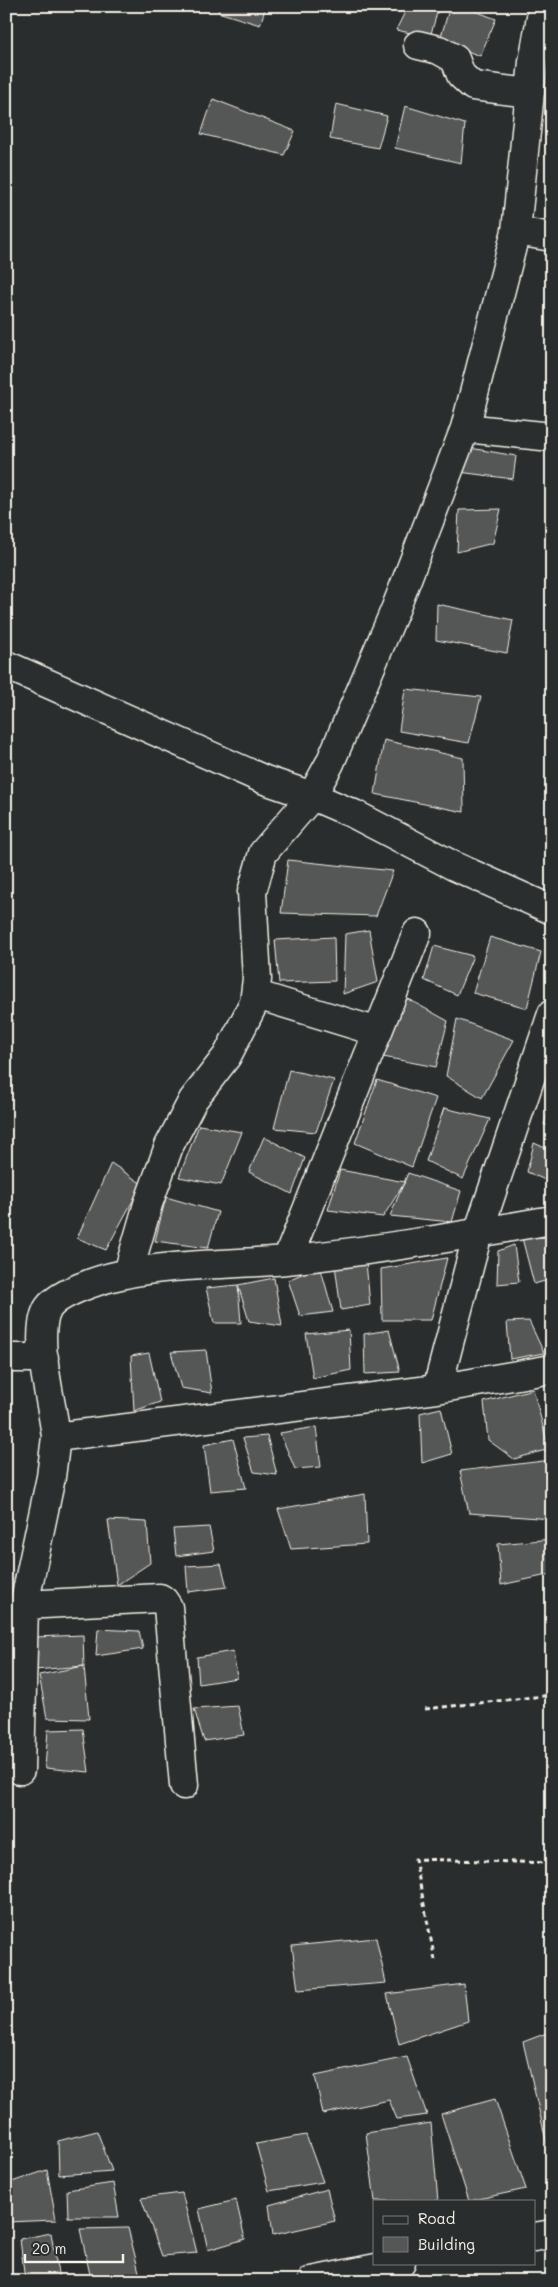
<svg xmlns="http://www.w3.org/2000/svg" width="558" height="2287" viewBox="0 0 558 2287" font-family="Mali,sans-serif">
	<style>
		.building { fill: #555756; stroke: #f4f1e8 }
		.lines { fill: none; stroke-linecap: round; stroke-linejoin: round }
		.street-casing { stroke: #f4f1e8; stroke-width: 31 }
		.path { stroke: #f4f1e8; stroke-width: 3; stroke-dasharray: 5 4; stroke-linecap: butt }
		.street { stroke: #2a2d2e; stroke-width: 28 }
	</style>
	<rect width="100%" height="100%" fill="#2a2d2e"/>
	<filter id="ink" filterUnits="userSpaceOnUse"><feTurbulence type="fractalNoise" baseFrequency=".02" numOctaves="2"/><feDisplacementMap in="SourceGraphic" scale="10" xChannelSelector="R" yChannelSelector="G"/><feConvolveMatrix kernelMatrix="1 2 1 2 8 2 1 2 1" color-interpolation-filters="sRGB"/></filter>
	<g filter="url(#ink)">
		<path class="building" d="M220,6H266L260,25L218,12Z
			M408,6H439L430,37L396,30Z
			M450,6H462L496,19L480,56L440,40Z
			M213,99L295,131L284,155L201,134Z
			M336,104L387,116L378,148L330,139Z
			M405,106L465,124L461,163L395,148Z
			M552,351V403L548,402Z
			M464,447L516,456L513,479L459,472Z
			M501,509L493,543L457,552L459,510Z
			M437,604L513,620L507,653L436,640Z
			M405,689L481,697L469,743L399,731Z
			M384,740L463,758L464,812L375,794Z
			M288,860L393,871L376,916L281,913Z
			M369,930L378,982L343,994L345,934Z
			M334,937L335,981L279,983L275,940Z
			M490,937L541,952L527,1008L473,993Z
			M434,946L473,956L457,995L424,980Z
			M406,998L448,1021L436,1067L383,1057Z
			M457,1019L514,1040L482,1098L446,1076Z
			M289,1070L334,1080L316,1132L274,1128Z
			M377,1080L436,1098L412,1167L355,1143Z
			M552,1096V1126L544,1125Z
			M444,1108L490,1119L463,1179L426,1161Z
			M199,1125L242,1132L221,1185L179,1177Z
			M264,1137L305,1158L292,1194L249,1172Z
			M534,1143L552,1151V1183L527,1172Z
			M111,1163L142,1184L106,1250L77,1238Z
			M340,1170L405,1182L383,1217L328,1210Z
			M408,1173L461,1191L452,1222L390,1216Z
			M166,1197L218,1212L208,1248L155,1241Z
			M551,1237L552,1279L534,1284L522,1238Z
			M514,1245L519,1282L497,1284L498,1251Z
			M447,1258L431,1320H382L381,1269Z
			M366,1262L370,1305L341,1310L335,1265Z
			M320,1266L333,1312L300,1316L288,1280Z
			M274,1278L282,1326L249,1321L238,1285Z
			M238,1285L241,1323H214L206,1288Z
			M529,1321L544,1353L510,1359L507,1322Z
			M349,1330L351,1370L313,1378L306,1334Z
			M389,1330L400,1372L365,1374L364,1334Z
			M206,1350L212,1393L181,1388L171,1352Z
			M149,1353L160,1402L134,1411L131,1356Z
			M533,1389L549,1449L514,1459L488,1440L484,1402Z
			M441,1408L452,1454L422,1463L420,1413Z
			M316,1427L321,1467L295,1469L280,1433Z
			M267,1436L277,1475L254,1472L243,1438Z
			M233,1439L246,1488L210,1491L204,1445Z
			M552,1460V1519L469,1513L460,1471Z
			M365,1494L367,1544L291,1549L278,1509Z
			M108,1520L147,1522L150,1563L117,1585Z
			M209,1527L214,1551L176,1556L173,1529Z
			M552,1539V1574L501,1585L498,1544Z
			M221,1564L227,1587L188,1592L186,1566Z
			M98,1629L139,1631L143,1649L96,1656Z
			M83,1635L84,1666L35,1670V1637Z
			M233,1651L237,1678L199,1684L197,1657Z
			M84,1666L89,1719L47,1718L39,1675Z
			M238,1706L244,1735L204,1741L194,1709Z
			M83,1729L89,1772L45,1768L48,1730Z
			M376,1938L386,1983L298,1990L292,1946Z
			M464,1984L468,2021L399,2044L387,1994Z
			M552,2031V2166L523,2042Z
			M407,2057L427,2115L397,2119L389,2100L323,2114L315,2076Z
			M495,2099L526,2189L469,2201L441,2114Z
			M431,2123L438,2201H375L366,2133Z
			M97,2131L112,2171L59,2175L58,2141Z
			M306,2135L323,2182L269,2191L256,2144Z
			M47,2170L56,2220L6,2222V2184Z
			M113,2183L119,2217H68L67,2190Z
			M327,2189L335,2221L273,2235L269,2205Z
			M182,2193L197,2253L162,2256L141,2198Z
			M236,2200L245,2239L208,2250L199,2209Z
			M128,2228L140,2276L91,2279L80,2229Z
			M51,2233L59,2279L25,2281L20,2239Z"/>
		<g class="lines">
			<defs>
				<path id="street" d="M418,45L439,50L455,59L461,75L473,86L530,93
					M516,231L552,237
					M465,428L552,437
					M6,665L265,780L312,796L354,814L454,866L552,910
					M257,995L378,1032
					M552,1220C465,1235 374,1251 286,1260C231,1265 174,1263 120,1275C101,1279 56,1293 47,1310C33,1338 53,1405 56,1437L437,1389L552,1369
					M287,1260L417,933
					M128,1273L148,1204L169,1146L193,1100L227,1056L254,1003L257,979L252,892L263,853L312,796L330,763L395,610L465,428L516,231L533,62L543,6
					M6,1358H44
					M437,1389L478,1233L552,1014
					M56,1437L51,1477L24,1605L160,1598L164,1601L168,1607L184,1785
					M20,1770L24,1605
					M534,2237L552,2234
					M312,2281L401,2263"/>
			</defs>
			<use href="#street" class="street-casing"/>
			<path class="path" d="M425,1709L552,1695
				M435,1960L415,1859L552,1863"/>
			<use href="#street" class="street"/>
		</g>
	</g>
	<rect width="558" height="2287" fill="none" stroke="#2a2d2e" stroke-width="25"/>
	<rect x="12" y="12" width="533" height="2262" fill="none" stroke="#f4f1e8" stroke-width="2" filter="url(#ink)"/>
	<rect x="373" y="2200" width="162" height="65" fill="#2a2d2e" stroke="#7b7b78"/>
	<rect x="383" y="2216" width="25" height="8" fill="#2a2d2e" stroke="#7b7b78"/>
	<text x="418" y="2224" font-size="15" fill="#f4f1e8">Road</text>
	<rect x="383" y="2237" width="25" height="15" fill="#555756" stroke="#7b7b78"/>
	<text x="418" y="2250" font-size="15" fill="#f4f1e8">Building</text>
	<path d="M25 2254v8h98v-8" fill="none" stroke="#f4f1e8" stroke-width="2.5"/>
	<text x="32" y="2254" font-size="15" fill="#f4f1e8" stroke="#2a2d2e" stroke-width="4" paint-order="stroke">20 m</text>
</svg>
